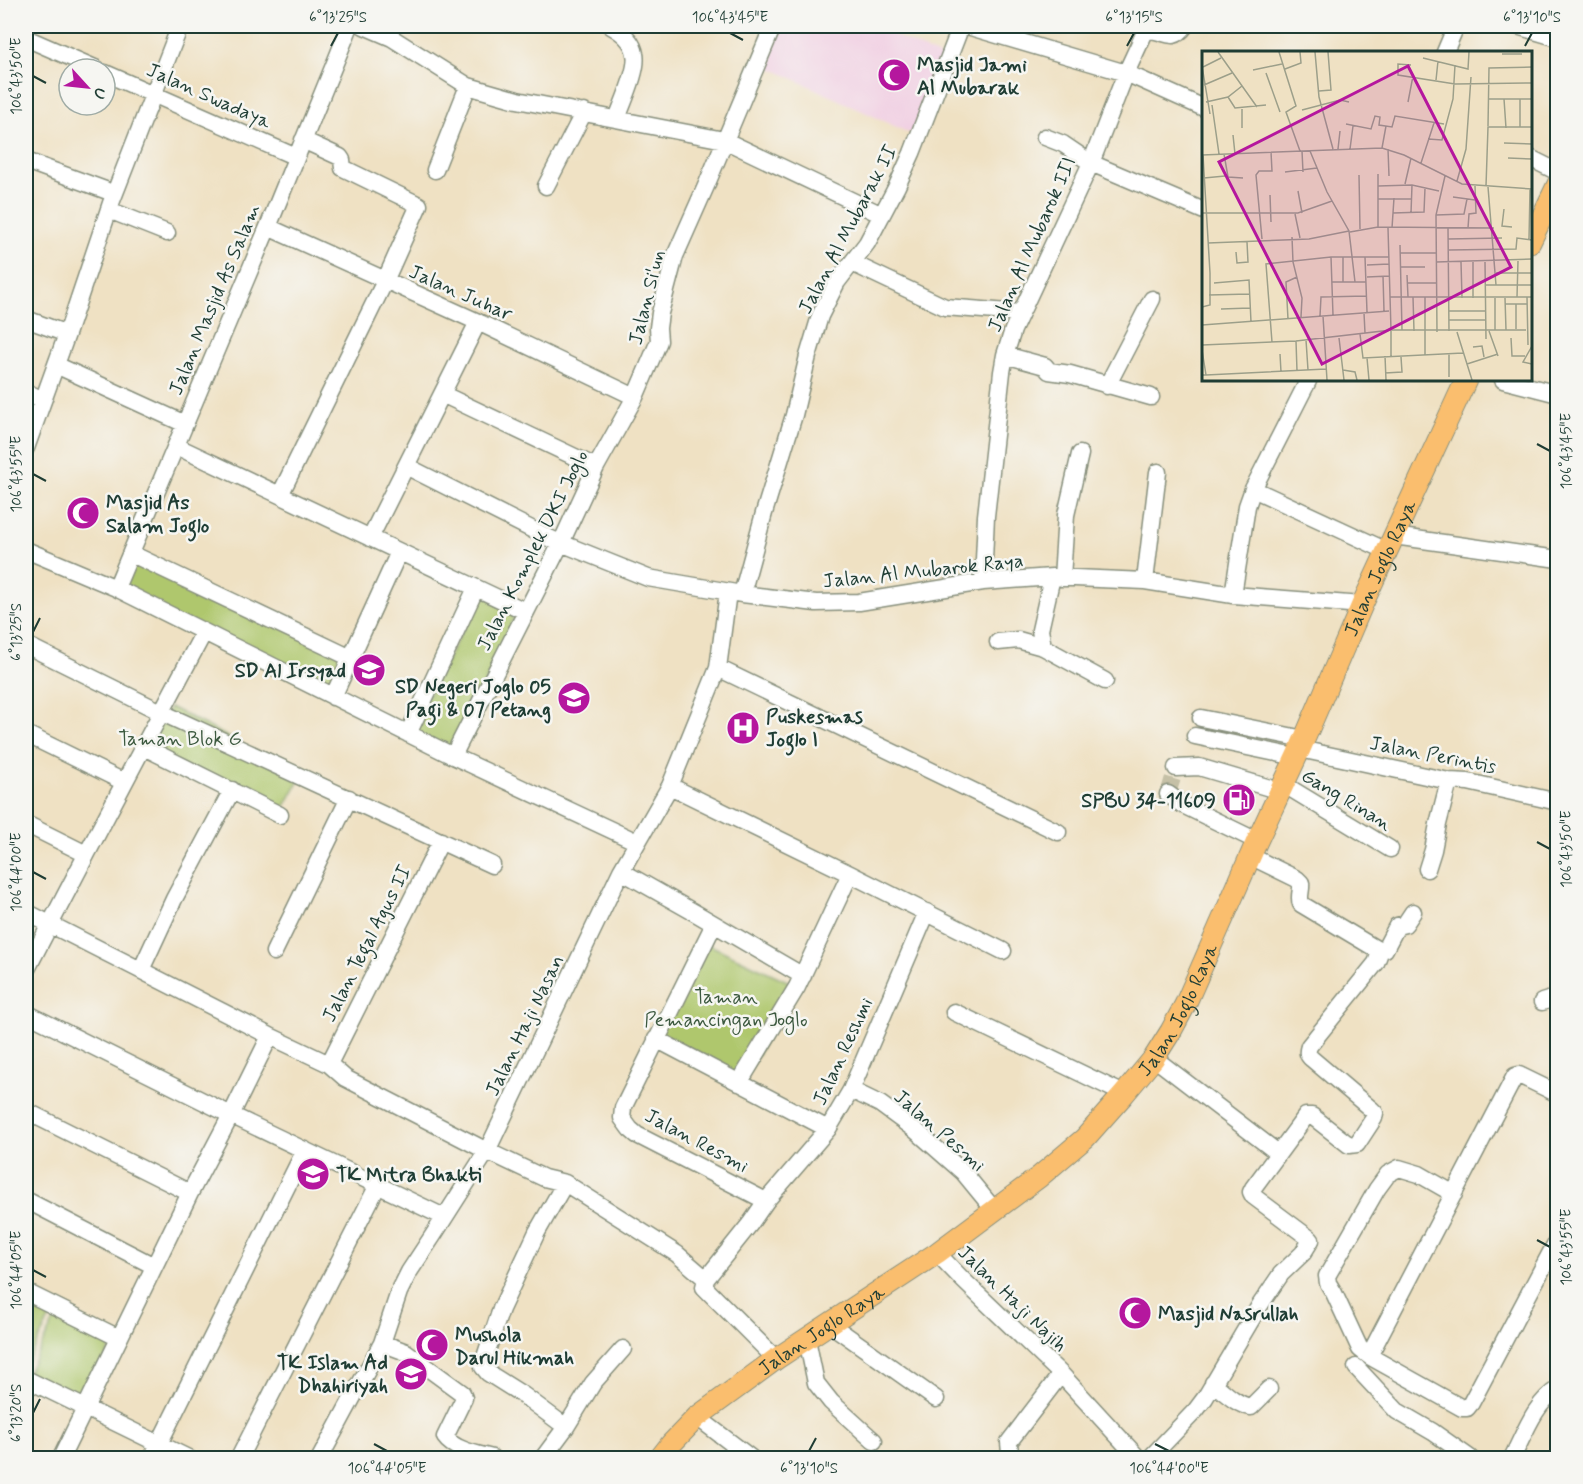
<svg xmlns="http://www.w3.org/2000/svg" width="1583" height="1484" viewBox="0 0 1583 1484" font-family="Mynerve,sans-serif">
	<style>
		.built { fill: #f1d0e3 }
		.green { fill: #afc76d; stroke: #678250; stroke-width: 1.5 }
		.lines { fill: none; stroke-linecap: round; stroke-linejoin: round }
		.minor-tunnel { stroke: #c5c0a6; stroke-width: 16; stroke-dasharray: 16 8; stroke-linecap: butt }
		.minor-casing { stroke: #878f7c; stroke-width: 19 }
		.major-casing { stroke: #878f7c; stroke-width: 23 }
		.minor { stroke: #fff; stroke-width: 16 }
		.major { stroke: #fabe6e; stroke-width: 21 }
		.ticks { fill: none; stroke: #1f3d34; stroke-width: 2 }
		.labels { text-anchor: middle; stroke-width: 5; stroke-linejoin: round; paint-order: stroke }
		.poi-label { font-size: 20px; font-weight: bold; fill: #1f3d34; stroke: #f6f6f2; text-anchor: start }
		.street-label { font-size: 20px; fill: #1f3d34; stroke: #f6f6f2 }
		.park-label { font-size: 20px; fill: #3c593f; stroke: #f6f6f2 }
		.inset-road { fill: none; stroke: #9c9f8a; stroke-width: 1.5 }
		.view { fill: #b5179e; fill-opacity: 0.15; stroke: #b5179e; stroke-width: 3 }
		.inset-edge { fill: none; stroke: #1f3d34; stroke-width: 3 }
		.neatline { fill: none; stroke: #1f3d34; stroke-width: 2 }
		.ticks-label { font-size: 15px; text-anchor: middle; fill: #1f3d34 }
	</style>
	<rect width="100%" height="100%" fill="#f6f6f2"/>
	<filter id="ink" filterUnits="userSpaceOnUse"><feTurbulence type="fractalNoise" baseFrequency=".0167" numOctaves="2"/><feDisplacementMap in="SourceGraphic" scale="12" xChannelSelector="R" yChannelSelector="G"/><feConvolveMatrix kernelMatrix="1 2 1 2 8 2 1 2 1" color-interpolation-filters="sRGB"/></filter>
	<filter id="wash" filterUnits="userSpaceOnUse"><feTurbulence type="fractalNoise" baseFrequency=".008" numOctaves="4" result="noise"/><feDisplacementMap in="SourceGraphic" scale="24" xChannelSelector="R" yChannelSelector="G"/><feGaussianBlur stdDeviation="1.35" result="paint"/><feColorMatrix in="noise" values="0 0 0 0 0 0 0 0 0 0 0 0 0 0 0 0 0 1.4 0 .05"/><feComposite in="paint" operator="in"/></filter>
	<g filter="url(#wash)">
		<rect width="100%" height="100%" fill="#efe1c3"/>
		<path class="built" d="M775,26H874L946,59L911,134L758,62Z"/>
		<path class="green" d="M132,554L351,658L333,697L116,588Z
			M483,591L518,608L453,756L408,734Z
			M170,707L302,775L280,815L147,748Z
			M701,941L796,985L742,1082L658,1038Z
			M26,1303L51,1316L26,1364Z
			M60,1309L113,1343L84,1400L26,1376Z"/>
	</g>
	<g filter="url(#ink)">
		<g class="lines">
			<path class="minor-tunnel" d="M1168,794L1176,768"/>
			<defs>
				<path id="minor" d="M364,26L392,38L468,86L517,100L724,140L882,215
					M611,26C622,32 633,41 635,54C639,69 622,104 617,119
					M967,26L1126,73L1204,108
					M1517,26L1558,38
					M26,38L97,69
					M1445,52L1456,26
					M105,73L296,157
					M1045,137L1063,144L1091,163L1204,211
					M1530,158L1558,172
					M26,161L105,190
					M435,170L468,86
					M546,186L584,112
					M109,210L167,233
					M268,227L478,322L635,397
					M852,263L945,307L1021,313
					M26,319L67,334
					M1005,355L1045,366L1049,371L1070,374L1151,397
					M56,365L185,424
					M1503,380L1558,394
					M1107,386L1152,299
					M26,392L43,400
					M442,394L596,467
					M176,446L525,611
					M26,448L67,334L111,203L180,26
					M406,466L551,539L648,578L742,594L816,603L859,602L983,582L1052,577L1145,581L1233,595L1362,605
					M1253,489L1387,551
					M280,495L385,281L419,205L343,168L342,160L340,157L303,140
					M1394,536L1558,559
					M370,538L478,322
					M26,550L116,588L453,756L637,842
					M132,554L351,658
					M1062,578L1066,515L1080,454
					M1145,581L1158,472
					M983,582L986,516L1002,372L1005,355L1013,330L1091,163L1126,73L1144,34L1149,30C1166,31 1173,43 1185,26
					M116,588L268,227L350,26
					M742,594L764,513L794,415L808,356L820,316L837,282L867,243L897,186L912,153L961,26
					M1233,595L1247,506L1253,489L1308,381
					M998,642L1018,640L1043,647L1105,681
					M26,645L169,716L492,865
					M1043,647L1040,630L1052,577
					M718,668L1058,832
					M333,697L399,552
					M1201,718L1304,739
					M26,734L124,782
					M408,734L476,588
					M1195,736L1296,757
					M144,747L280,815
					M1300,749L1449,781L1468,782L1558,802
					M453,756L561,543L596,467L635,397L659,341L658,328L660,313L675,256L706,186L773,26
					M1176,768L1199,767L1280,791
					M1283,784L1390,849
					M670,786L850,874L1003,951
					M1168,794L1183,805L1257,841
					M26,824L86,854
					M1250,856L1297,879L1301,883C1302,891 1298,896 1301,904L1378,950
					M1427,869L1433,850L1438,824L1449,781
					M621,871L697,914L803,976
					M26,912L270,1036L329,1064L345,1078L487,1151L544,1178L565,1183L677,1254L706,1279
					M714,924L623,1108L622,1118L630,1129L637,1135L766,1201
					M1378,950L1385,949L1397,926L1405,924L1413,912
					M274,952L349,798
					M141,970L174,899L232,790
					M26,971C84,858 144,745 204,632
					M1542,1002L1558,997
					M954,1012L1124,1094
					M26,1013L231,1115L444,1217
					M656,1039L828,1129
					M1154,1058L1278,1153
					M329,1064L441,841
					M739,1083L797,987L850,874
					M851,1090L880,1104L914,1129L963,1172L995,1211
					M26,1111L190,1193
					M565,1183L537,1232L501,1309L483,1363V1367L488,1373L523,1395L566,1427
					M1454,1194L1419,1174L1399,1168L1388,1174L1377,1189L1327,1276L1328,1283L1334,1293L1360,1349L1369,1356L1462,1408H1467L1471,1403L1558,1239
					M26,1200L154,1266
					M937,1253L964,1281L1061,1374L1138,1458
					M26,1292L119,1338
					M830,1324L936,1399
					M807,1339L816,1383L831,1402L874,1441
					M382,1343L406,1352L462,1393L464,1398L445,1437C454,1450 477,1454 492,1458
					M1369,1356L1515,1076L1519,1075L1558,1094
					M776,1359L704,1287L706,1279L750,1224L766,1201L828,1129L851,1090L927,912
					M1356,1367L1397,1411L1433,1432L1470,1458
					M26,1379L188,1458
					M1213,1383C1224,1392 1237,1405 1251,1407L1269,1389
					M697,1417L751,1458
					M61,1458L190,1193L231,1115L270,1036
					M152,1458L305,1150
					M239,1458L378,1185
					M320,1458L382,1343L399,1292L409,1272L434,1234L487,1151L621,871L670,786L718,668L728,592
					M543,1458L566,1427L593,1383L623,1349
					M1014,1458L1010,1453L1009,1442L1061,1374
					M1150,1458L1196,1410L1205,1398L1260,1305L1281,1274L1303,1253L1311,1240L1309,1238L1253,1196L1251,1192L1253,1188L1306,1116H1312L1349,1145L1357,1144L1374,1118L1375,1113L1371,1109L1312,1059C1307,1055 1307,1052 1309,1046L1376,963L1379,955L1378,950
					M1512,1458C1524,1435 1535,1402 1558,1389"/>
				<g id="major">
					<path d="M1530,242L1558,184"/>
					<path id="s1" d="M660,1458L671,1444L697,1417L776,1359L937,1253L1039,1177L1085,1138L1124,1094L1154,1058L1171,1031L1185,1005L1257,841L1300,749L1362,605L1466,380"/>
				</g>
			</defs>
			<use href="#minor" class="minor-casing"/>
			<use href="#major" class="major-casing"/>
			<use href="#minor" class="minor"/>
			<use href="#major" class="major"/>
		</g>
	</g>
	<path class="ticks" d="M730,33L743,40M331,46L338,33M1127,46L1134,33M1525,46L1532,33M33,76L46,83M1537,444L1550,451M33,474L46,481M33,632L40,618M1537,842L1550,849M33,872L46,879M1537,1240L1550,1247M33,1270L46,1277M33,1413L40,1399M374,1444L387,1451M1155,1444L1169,1451M809,1451L816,1438"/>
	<defs>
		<symbol id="mosque-disc" viewBox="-11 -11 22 22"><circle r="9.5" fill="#b5179e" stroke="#f6f6f2"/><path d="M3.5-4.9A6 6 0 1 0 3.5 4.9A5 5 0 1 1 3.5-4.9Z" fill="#fff"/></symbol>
		<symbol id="school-disc" viewBox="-11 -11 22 22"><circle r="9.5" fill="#b5179e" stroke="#f6f6f2"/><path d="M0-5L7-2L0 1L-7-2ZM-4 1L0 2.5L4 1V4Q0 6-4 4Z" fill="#fff"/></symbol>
		<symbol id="hospital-disc" viewBox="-11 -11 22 22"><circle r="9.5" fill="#b5179e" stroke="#f6f6f2"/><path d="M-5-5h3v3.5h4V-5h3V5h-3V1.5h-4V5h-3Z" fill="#fff"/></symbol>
		<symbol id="fuel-disc" viewBox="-11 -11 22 22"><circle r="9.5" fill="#b5179e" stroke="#f6f6f2"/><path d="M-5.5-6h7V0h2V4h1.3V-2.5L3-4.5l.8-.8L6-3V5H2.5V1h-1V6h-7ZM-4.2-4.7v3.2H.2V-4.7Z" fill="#fff"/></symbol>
	</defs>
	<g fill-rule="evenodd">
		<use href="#mosque-disc" x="875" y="56" width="38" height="38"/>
		<use href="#mosque-disc" x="64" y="494" width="38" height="38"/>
		<use href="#school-disc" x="350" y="651" width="38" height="38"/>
		<use href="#school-disc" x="555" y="679" width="38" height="38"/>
		<use href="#hospital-disc" x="724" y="709" width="38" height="38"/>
		<use href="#fuel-disc" x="1220" y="781" width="38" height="38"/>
		<use href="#school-disc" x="294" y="1155" width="38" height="38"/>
		<use href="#mosque-disc" x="1116" y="1294" width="38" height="38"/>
		<use href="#mosque-disc" x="413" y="1326" width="38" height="38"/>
		<use href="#school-disc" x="392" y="1355" width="38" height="38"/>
	</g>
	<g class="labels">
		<g class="poi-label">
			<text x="917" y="71">Masjid Jami<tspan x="917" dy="23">Al Mubarak</tspan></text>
			<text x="106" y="509">Masjid As<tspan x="106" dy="23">Salam Joglo</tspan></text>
			<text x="346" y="677" text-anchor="end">SD Al Irsyad</text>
			<text x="551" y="693" text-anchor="end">SD Negeri Joglo 05<tspan x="551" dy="23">Pagi &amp; 07 Petang</tspan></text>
			<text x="766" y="723">Puskesmas<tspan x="766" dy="23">Joglo I</tspan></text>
			<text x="1216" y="807" text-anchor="end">SPBU 34-11609</text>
			<text x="336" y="1181">TK Mitra Bhakti</text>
			<text x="1158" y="1320">Masjid Nasrullah</text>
			<text x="455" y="1341">Mushola<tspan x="455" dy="23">Darul Hikmah</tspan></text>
			<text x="388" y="1369" text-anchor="end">TK Islam Ad<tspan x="388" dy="23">Dhahiriyah</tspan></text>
		</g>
		<g class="street-label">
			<text transform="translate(209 95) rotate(24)" y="7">Jalan Swadaya</text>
			<text transform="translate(847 229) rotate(-62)" y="7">Jalan Al Mubarak II</text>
			<text transform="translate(1031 244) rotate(-66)" y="7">Jalan Al Mubarok III</text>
			<text transform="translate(461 292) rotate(24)" y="7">Jalan Juhar</text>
			<text transform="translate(646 297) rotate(-76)" y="7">Jalan Si'un</text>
			<text transform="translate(214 299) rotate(-67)" y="7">Jalan Masjid As Salam</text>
			<text transform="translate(532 550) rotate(-63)" y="7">Jalan Komplek DKI Joglo</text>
			<text dy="7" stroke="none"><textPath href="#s1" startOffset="1179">Jalan Joglo Raya</textPath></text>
			<text transform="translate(923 570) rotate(-6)" y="7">Jalan Al Mubarok Raya</text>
			<text transform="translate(1433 754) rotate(11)" y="7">Jalan Perintis</text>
			<text transform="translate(1347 799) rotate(31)" y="7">Gang Rinan</text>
			<text transform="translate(366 943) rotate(-63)" y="7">Jalan Tegal Agus II</text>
			<text dy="7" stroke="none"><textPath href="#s1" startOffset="693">Jalan Joglo Raya</textPath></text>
			<text transform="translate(524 1025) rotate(-64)" y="7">Jalan Haji Nasan</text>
			<text transform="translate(842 1051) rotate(-65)" y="7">Jalan Reshmi</text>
			<text transform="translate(940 1130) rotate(41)" y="7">Jalan Pesmi</text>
			<text transform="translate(697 1140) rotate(28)" y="7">Jalan Resmi</text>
			<text transform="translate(1013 1298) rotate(44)" y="7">Jalan Haji Najih</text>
			<text dy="7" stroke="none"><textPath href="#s1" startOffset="207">Jalan Joglo Raya</textPath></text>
		</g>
		<g class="park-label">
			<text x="180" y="745">Taman Blok G</text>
			<text x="726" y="1003">Taman<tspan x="726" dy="23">Pemancingan Joglo</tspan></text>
		</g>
	</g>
	<g transform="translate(1202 51)">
		<rect width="330" height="330" fill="#efe1c3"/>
		<path class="inset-road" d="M16,1L55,56M77,1L94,55L84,61L98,100M113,1L117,46L131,98M300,3H320M221,7L266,18L267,1M209,14L196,13V24L253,33L330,32M0,15L8,63M1,16L19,7M83,18L99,12L98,1M51,19L80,13M64,22L78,61M234,29L236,10M2,34L30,22M117,40L129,39L126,1M26,46L33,57L64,54M287,48H330M302,48L304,77M4,51L26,46L40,35M206,51L211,25M10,54L17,103M40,58V77M100,59L138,49L147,51M144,73L169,78L173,65L178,66L177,74L190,76L193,65L242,73M286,75L287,17L330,16M318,76V48M31,84L33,103M226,88L240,89L251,48L253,14M302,92L330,93M180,97L184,75M136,98L138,80M148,98L151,75M186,98L187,125M100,100L101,121M108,100L125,141L147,180L153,231M22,103L26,126L41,127M0,104L180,97L202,104L260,133L330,138M306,107L330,108M219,112L232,72M83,121L115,117M176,123V176M157,124L158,178M2,127L23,125M255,130L264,98L269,26M203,133L209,107M176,135L210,134L237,140M284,135L286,76H330M286,136L294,234M96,140L100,162M68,144L69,171M251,146L273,149M176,148H210M302,158L300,175L310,176M0,162H96L130,150M191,162L222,161L223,137M209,162L210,134M93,163L98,187M234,164L262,163L265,148M190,177L192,147M246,177L247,280M266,177L267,163L274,162L273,135M148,181L176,176L292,177M90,186L91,211L100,247L99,266M60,188L54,124L57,120H70L69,101M246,188L300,187M327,188L328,138M6,192L107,188L147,180M198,194L200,279M247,199L314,198L315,187L330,189M34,201L35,212L46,211L45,191M198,202H234M129,206L131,264M141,206V231M163,206L165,261M234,211L330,208M259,211L260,247M271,211V247M283,211L284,288M165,214L187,213M199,216H223M294,222H330M205,224L206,246M181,225L182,260M165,226L187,225M130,231H164M12,232L47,229L49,271M205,232H234M283,234H330M7,244L47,243M188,246H330M211,246L212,280M315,246L316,210M325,246L326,294M293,247V279M303,247L304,279M303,253H325M314,253V278M0,256L8,254V222L1,104M19,258L48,257M247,260H283M162,262L163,282M118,265L119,246L165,245M121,265L125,329M86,268L84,231L95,226M247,269H283M0,274L187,260M287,280L296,305M235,281L234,164L243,125M255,281L270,329M158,283L161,307L261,302M137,287L142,329M309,287L310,305H323M104,289L106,319M94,290L95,320M70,291L64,213L129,206H187M0,294L94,290L189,279L186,177M330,295L321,311L330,313M271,296L280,295L282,306M0,299L4,324H0M78,303L79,321M223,304V246M183,305L184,329M189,305V279H324M165,307L167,329M265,313L296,303M141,319L153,321L155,329M183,322L200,321L199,306M4,324L124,318M247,326V303"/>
		<path class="view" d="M206,15L309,216L120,313L17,111Z"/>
		<rect width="330" height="330" class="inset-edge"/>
	</g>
	<rect width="1583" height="1484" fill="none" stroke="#f6f6f2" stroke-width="66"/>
	<g transform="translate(87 87) rotate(117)"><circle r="28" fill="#f6f6f2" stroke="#a0aca6" stroke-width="1.5"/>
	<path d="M0-4.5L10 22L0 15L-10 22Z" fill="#b5179e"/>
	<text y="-9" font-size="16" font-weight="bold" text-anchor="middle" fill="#1f3d34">U</text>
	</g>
	<rect x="33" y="33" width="1517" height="1418" class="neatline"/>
	<g class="ticks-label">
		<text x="338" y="22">6°13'25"S</text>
		<text x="730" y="22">106°43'45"E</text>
		<text x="1134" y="22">6°13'15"S</text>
		<text x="1532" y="22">6°13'10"S</text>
		<text transform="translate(16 76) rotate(-90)" y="5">106°43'50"E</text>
		<text transform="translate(1566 451) rotate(-90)" y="5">106°43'45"E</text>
		<text transform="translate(16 474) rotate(-90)" y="5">106°43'55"E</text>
		<text transform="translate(16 632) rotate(-90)" y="5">6°13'25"S</text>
		<text transform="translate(1566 849) rotate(-90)" y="5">106°43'50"E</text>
		<text transform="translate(16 872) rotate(-90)" y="5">106°44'00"E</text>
		<text transform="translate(1566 1247) rotate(-90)" y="5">106°43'55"E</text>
		<text transform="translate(16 1270) rotate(-90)" y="5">106°44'05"E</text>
		<text transform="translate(16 1413) rotate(-90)" y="5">6°13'20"S</text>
		<text x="387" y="1473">106°44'05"E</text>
		<text x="809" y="1473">6°13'10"S</text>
		<text x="1169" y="1473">106°44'00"E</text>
	</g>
</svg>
